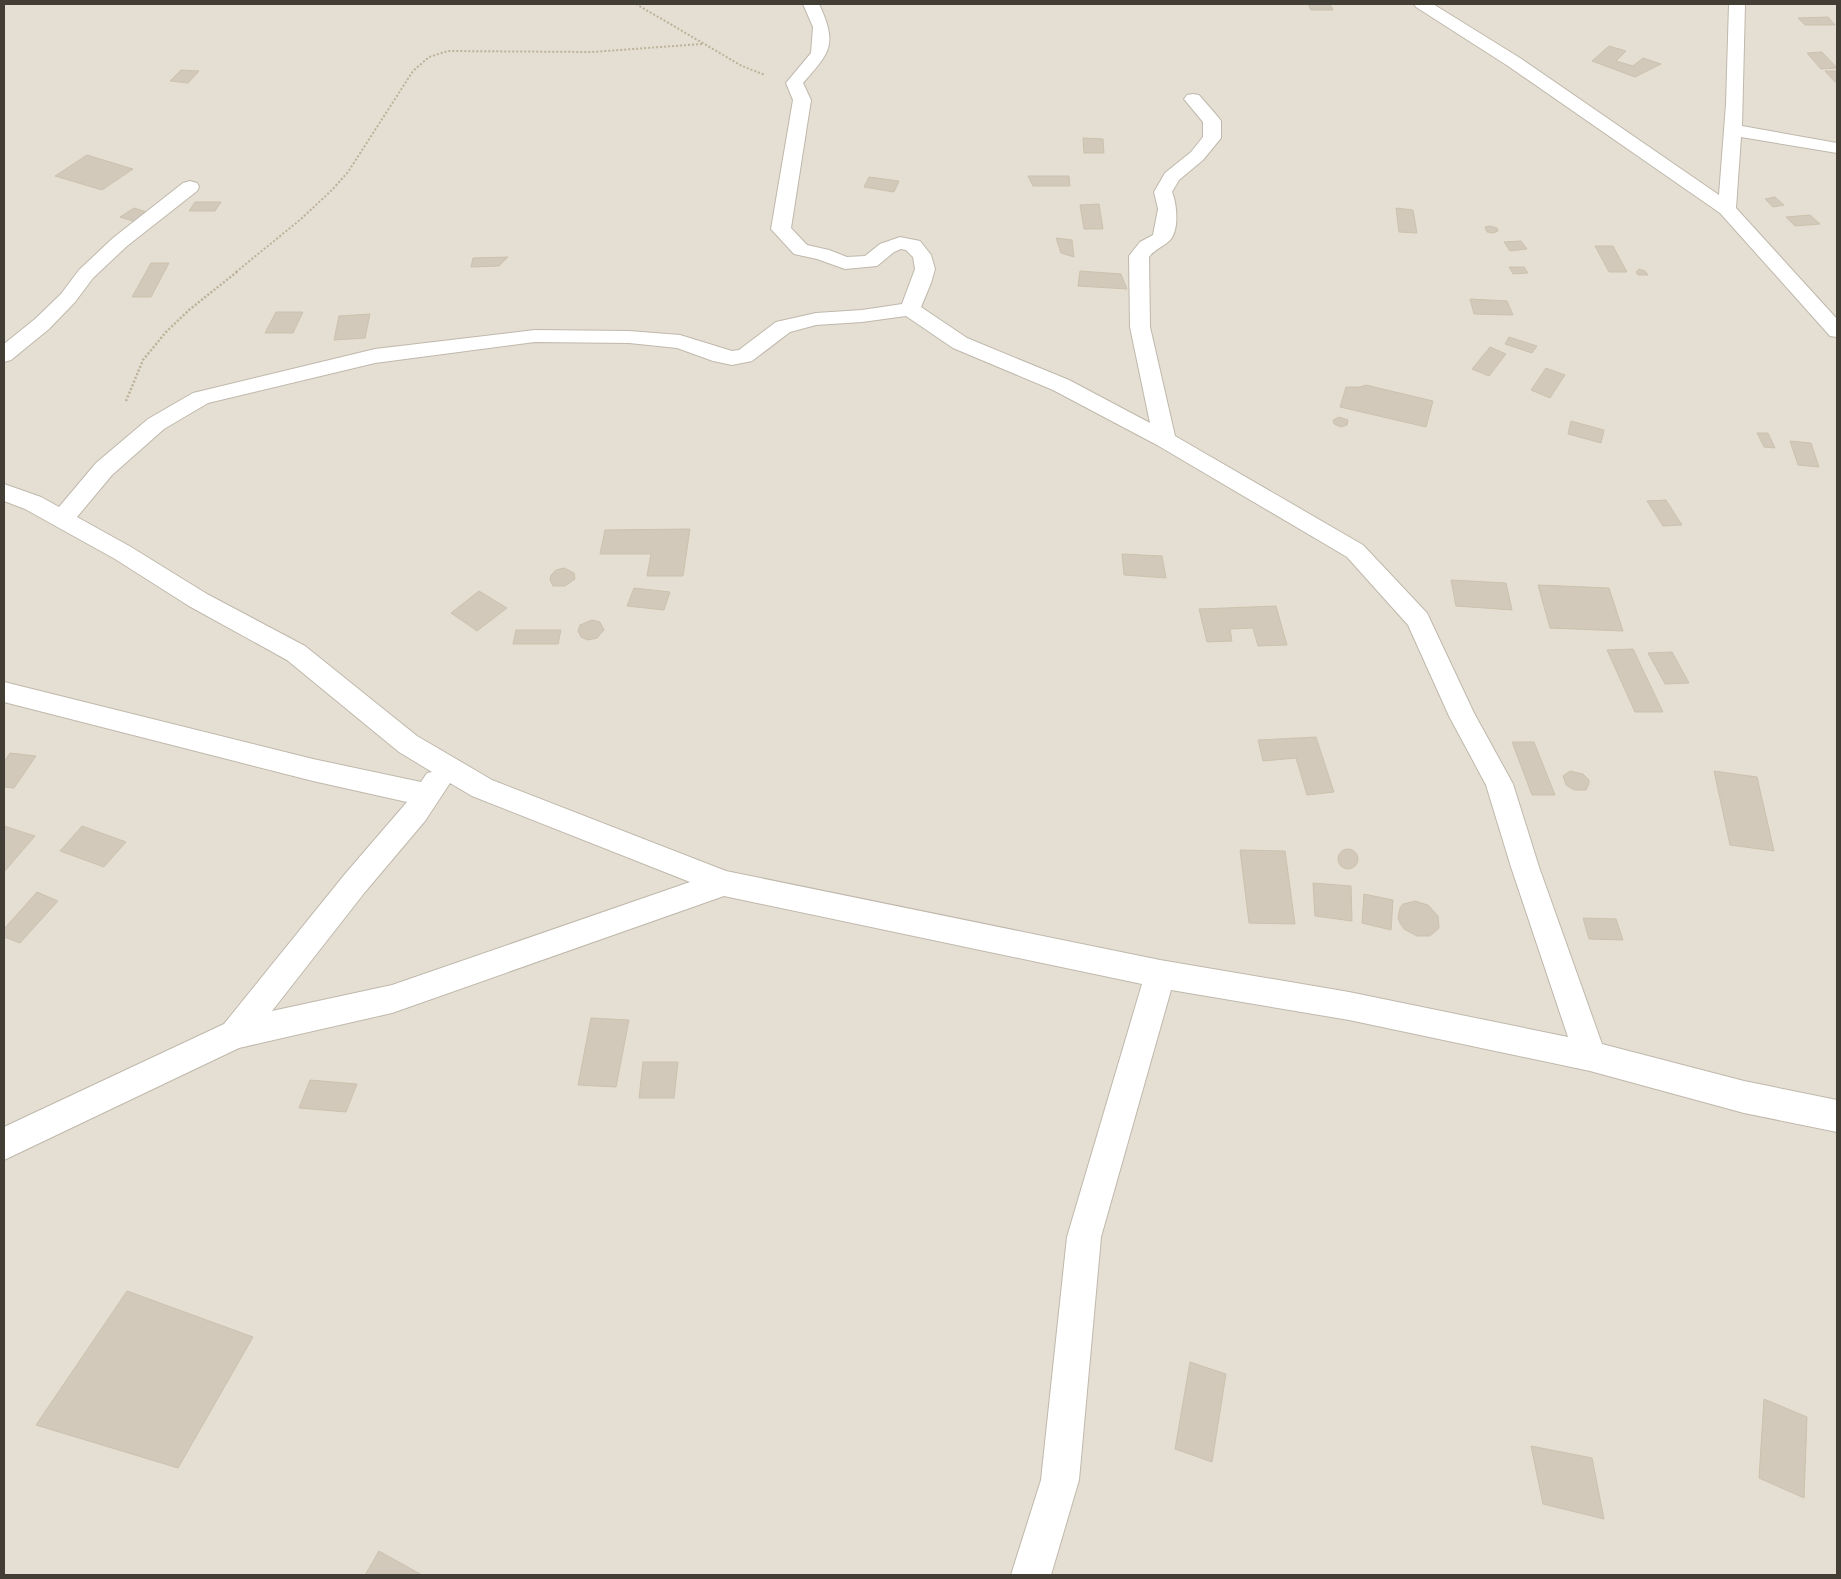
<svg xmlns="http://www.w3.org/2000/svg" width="1841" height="1579" viewBox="0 0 1841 1579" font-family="'Varela Round',sans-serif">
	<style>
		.residential { fill: #e5dfd3 }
		.building { fill: #d2c9bb; stroke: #cdc1ae }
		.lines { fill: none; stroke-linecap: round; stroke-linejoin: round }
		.minor-casing { stroke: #bfb8ab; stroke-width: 2 }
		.path-far1 { stroke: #bdb19a; stroke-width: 2; stroke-dasharray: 2 2; stroke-linecap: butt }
		.path { stroke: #bdb19a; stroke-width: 2.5; stroke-dasharray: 2 2; stroke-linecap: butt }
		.minor { fill: #fff; fill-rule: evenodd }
	</style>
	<rect width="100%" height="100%" fill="#f1eee4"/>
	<path class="residential" d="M4,4H1837V1575H4Z"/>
	<path class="building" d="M1308,4H1330L1333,10H1311Z
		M1828,17L1835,25H1805L1798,18Z
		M1609,46L1626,51L1616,61L1633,66L1643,58L1661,64L1635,77L1592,61Z
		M1822,52L1837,68L1821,69L1807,53Z
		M181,70L199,71L188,83L170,81Z
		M1825,71H1837V84Z
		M1083,138L1103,139L1104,153H1084Z
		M87,155L133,169L102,190L55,176Z
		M1028,176H1069L1070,186H1033Z
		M869,177L899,181L894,192L864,187Z
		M1775,197L1784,205L1773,207L1765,199Z
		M195,202H221L215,211H189Z
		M1099,204L1103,229H1084L1080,205Z
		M134,208L153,214L139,223L120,217Z
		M1396,208L1413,210L1417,233L1399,232Z
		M1810,215L1820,224L1795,226L1786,217Z
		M1490,226L1497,228L1498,231L1493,233L1487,232L1485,227Z
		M1056,238L1072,240L1074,257L1061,253Z
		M1521,241L1527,249L1510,251L1504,242Z
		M1595,246H1613L1627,272H1609Z
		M508,257L499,266L471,267L473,258Z
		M151,263H169L151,297H132Z
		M1509,267H1524L1528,273L1513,274Z
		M1639,269L1645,271L1648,275H1638L1636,272Z
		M1080,271L1121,274L1127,289L1078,286Z
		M1470,299L1507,301L1513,315L1474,314Z
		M276,312H303L293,333H265Z
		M370,314L365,338L334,340L339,316Z
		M1509,337L1537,346L1532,353L1505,344Z
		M1490,347L1506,354L1489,376L1472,369Z
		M1546,368L1565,375L1550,398L1531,390Z
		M1366,385L1433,401L1426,427L1340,407L1346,387H1360Z
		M1339,417L1348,420L1347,425L1341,427L1334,424L1333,420Z
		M1571,421L1604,430L1601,443L1568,434Z
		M1757,433H1768L1775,448L1764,447Z
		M1790,441L1811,443L1819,467L1798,465Z
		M1666,500L1682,525L1663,526L1647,501Z
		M690,529L683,576H647L651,554H600L605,530Z
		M1122,554L1162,556L1166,578L1124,575Z
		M564,568L574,573L575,579L565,586H553L550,580L551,575L556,570Z
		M1451,580L1506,583L1512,610L1456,606Z
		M1538,585L1609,588L1623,631L1550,628Z
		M634,588L670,592L664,610L627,606Z
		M479,591L507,608L477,631L451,613Z
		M1276,606L1287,645L1258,646L1253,628L1230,629L1232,641L1207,642L1199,609Z
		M592,620L600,622L604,630L597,638L588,640L581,637L578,631L580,625Z
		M516,630H561L558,644H513Z
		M1633,649L1663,712H1635L1607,650Z
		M1672,652L1689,683L1665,684L1648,653Z
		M1316,737L1334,792L1307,795L1296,758L1263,761L1258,740Z
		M1512,742H1534L1555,795H1532Z
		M10,753L36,756L14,788L4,787V762Z
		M1570,771L1583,774L1589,780V784L1586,790H1574L1566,785L1563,776Z
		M1714,771L1757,777L1774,851L1730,845Z
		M4,826L35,836L4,872Z
		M82,826L126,842L104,867L60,851Z
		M1338 859a10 10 0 1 1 20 0a10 10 0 1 1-20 0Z
		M1240,850L1285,851L1295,924L1249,923Z
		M1313,883L1351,886L1352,921L1315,916Z
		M37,892L58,901L20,943L4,937V929Z
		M1364,894L1393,900L1391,930L1362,923Z
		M1415,901L1428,905L1438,916L1439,928L1430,936H1417L1404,929L1400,923L1398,918L1400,908L1403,904Z
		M1583,918L1616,919L1623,940L1589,939Z
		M591,1018L629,1020L616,1087L578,1085Z
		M643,1062H678L674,1098H639Z
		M310,1080L357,1084L346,1112L299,1108Z
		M127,1291L253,1337L178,1468L36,1425Z
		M1190,1362L1226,1374L1212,1462L1175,1449Z
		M1764,1399L1807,1417L1804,1498L1759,1478Z
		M1531,1446L1592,1458L1604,1519L1543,1504Z
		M379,1551L422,1575H365Z"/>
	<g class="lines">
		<defs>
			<path id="minor" d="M803,4H819C838,45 830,52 803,83L811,100L791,228L807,245L829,250L847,257L865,256L880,244L900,237L920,241L931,255L935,269L931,283L921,307L967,338L1069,380L1150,423L1130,327L1129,256L1140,242L1153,235L1158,209L1154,192L1165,173L1191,152L1203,137V122L1184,99L1187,95L1193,94L1199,95L1218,117L1221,121V138L1203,160L1179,180L1172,192C1177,204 1180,233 1168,242C1161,248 1155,249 1149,257L1150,327L1175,436L1363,545L1427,613L1474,713L1513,784L1539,867L1602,1044L1744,1081L1837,1100V1132L1744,1113L1590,1071L1349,1020L1171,990L1101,1237L1079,1480L1051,1575H1011L1041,1480L1067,1237L1142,984L724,896L392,1013L239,1048L4,1160V1127L224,1024L345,874L407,802L313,781L4,702V682L313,759L421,782L427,773L432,772L399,752L287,660L189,606L115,559L25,509L4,501V484L41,497L59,507L96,463L148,419L193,393L375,349L535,330L629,331L680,335L732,351L739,350L776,322L816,313L862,310L902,304L915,269L913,257L906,250L901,249L894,252L877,266L845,269L817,259L794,254L771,229L793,100L786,83L811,53L813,27ZM906,316L953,348L1053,390L1157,445L1347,557L1408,625L1449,716L1486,785L1511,867L1568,1037L1349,992L1160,960L726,871L492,780L417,736L305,646L207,594L131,547L77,517L112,475L164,429L208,403L375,363L535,342L629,343L677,348L713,361L732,365L752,361L790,332L816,325L862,322ZM450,783L472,796L690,882L392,985L272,1011L365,892L425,821Z
				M1414,4H1433L1520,58L1719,195L1726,104L1729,4H1745L1742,126L1837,143V153L1741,137L1736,208L1837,319V337L1830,336L1720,213L1508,66L1416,7Z
				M190,181L197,183L199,187L197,191L127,246L93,278L75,302L49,329L11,360L4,362V344L35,319L61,294L79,270L113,238L183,183Z"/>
		</defs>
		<use href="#minor" class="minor-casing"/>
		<path class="path-far1" d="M636,4L742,66L765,75
			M236,272L301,219L332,190L348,172L413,71L429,57L448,51L592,52L702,44"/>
		<path class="path" d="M126,401L143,360L166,332L189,310L238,271"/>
		<use href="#minor" class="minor"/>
	</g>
	<rect width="1841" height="1579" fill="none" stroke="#433e35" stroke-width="10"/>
</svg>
